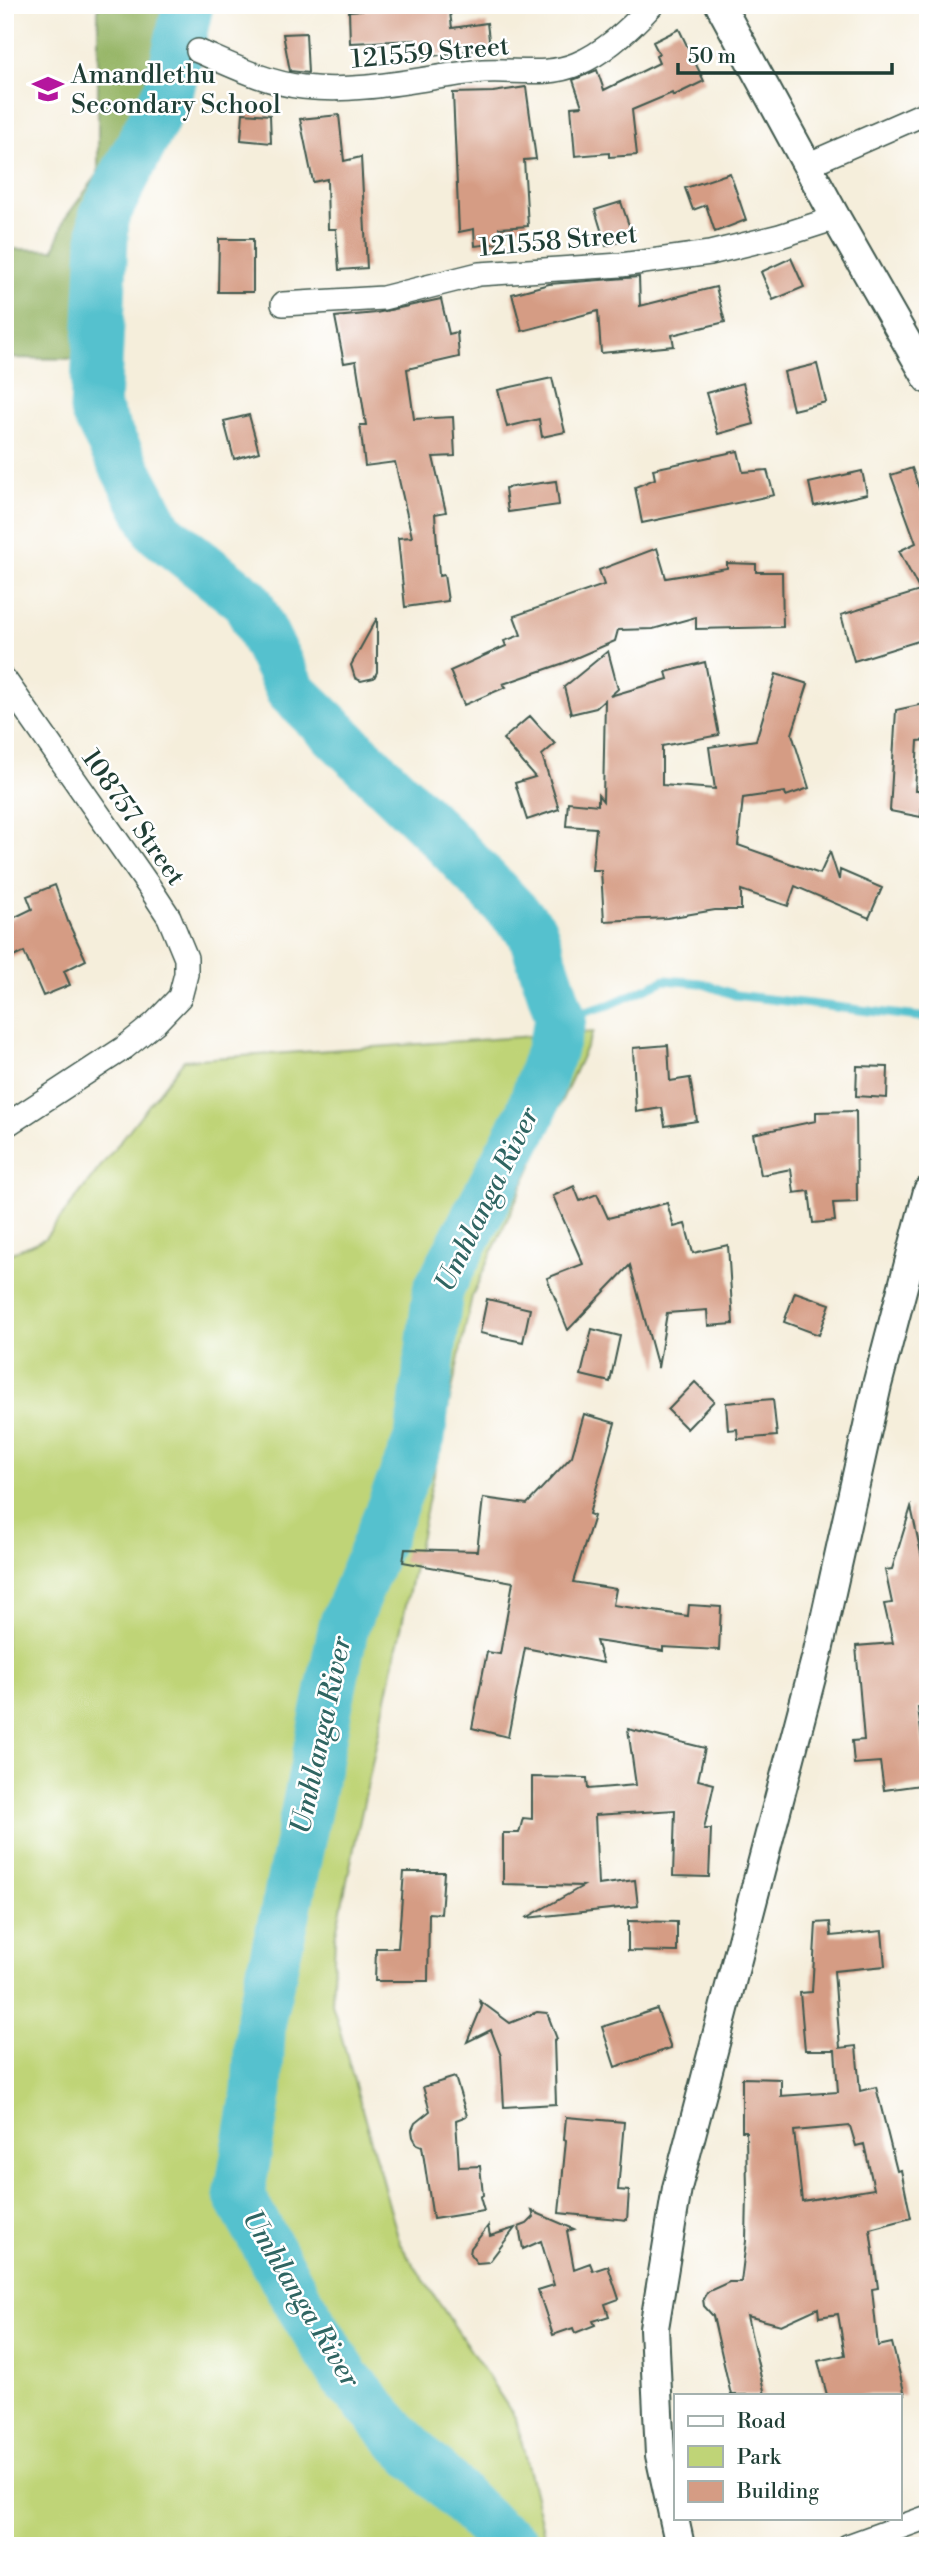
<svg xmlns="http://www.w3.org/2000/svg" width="933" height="2551" viewBox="0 0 933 2551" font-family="'Libre Bodoni',serif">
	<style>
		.green { fill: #bfd477; stroke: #6f8856; stroke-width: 2 }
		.forest { fill: #97b668; stroke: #5b7a4e; stroke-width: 2 }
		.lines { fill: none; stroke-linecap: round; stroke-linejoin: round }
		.stream { stroke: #55c1ce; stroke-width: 9 }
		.river { stroke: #55c1ce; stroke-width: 51 }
		.building { fill: #d59c84; fill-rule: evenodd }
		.minor-casing { stroke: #3f584d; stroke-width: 26 }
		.tertiary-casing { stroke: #3f584d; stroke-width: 32 }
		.minor { stroke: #fff; stroke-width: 23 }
		.tertiary { stroke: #fff; stroke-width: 28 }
		.labels { text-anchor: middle; stroke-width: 5; stroke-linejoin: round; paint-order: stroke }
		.street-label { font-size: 26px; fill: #1f3d34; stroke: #fff }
		.poi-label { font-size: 26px; fill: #1f3d34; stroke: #fff; text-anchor: start }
		.water-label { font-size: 28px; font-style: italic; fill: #2f6562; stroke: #fff }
	</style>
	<rect width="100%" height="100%" fill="#fff"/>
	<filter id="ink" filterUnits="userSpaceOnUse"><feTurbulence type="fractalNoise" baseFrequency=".0143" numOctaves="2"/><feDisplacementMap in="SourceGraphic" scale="14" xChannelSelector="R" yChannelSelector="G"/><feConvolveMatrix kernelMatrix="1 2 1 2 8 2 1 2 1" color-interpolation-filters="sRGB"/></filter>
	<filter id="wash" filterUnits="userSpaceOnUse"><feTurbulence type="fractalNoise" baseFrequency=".00686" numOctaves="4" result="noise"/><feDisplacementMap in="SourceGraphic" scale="28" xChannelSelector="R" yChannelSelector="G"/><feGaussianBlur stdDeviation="1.57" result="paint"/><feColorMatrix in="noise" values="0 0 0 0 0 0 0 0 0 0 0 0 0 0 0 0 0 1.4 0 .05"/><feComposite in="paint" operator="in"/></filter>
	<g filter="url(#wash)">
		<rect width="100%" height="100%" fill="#f5eedb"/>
		<path class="green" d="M593,1032L472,1296L335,1937L332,2003L400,2244L516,2419L547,2546H5V1256L44,1239L184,1060Z"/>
		<path class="forest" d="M98,5H178L159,87L93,214L86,359L5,358V249L54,250L64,220L98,174Z"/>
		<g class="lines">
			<path class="stream" d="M561,1019L609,1005L665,980L701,983L735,995L928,1018"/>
			<path class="river" d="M188,5L169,90L104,216L95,410L159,532L247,601L291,691L440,835L532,931L561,1019L530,1115L438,1290L420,1437L344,1625L285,1914L261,2016L257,2091L239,2196L299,2303L345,2377L397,2436L494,2531L516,2546"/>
		</g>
		<g id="blocks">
			<path class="building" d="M425,5H449L452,28L487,23L490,48L418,58L416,40L350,43L349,11Z
				M679,29L704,81L673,96L672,93L632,110L637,155L609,157V153L575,156L571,107L582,106L573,80L597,70L604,90L659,63L656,56L659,54L653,42Z
				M306,33L308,73L290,71L283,34Z
				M526,87L536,159L524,160L528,226L499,228L500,243L475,246L474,229L459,232L453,93L493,92Z
				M243,113L270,115L271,143L241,140Z
				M339,115L344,161L361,157L367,268L339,270L336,229H328L327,179L313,182L300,119Z
				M730,173L746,220L715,232L706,205L693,210L685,188Z
				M621,202L633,237L606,246L595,210Z
				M219,239H253V292H218Z
				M791,258L804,287L773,300L761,272Z
				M639,277L640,306L716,287L725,322L672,335L674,346L601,353L598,311L522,331L512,294L549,284Z
				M441,299L449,334L457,332L459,357L407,369L414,419L453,417L455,456L433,457L446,512L435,514L439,576L444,575L448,601L405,607L398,538L412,537L395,462L365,466L360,425H366L356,361L344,363L335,317L376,313Z
				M817,364L826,402L793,410L784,372Z
				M552,378L565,432L542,437L539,419L507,427L498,390Z
				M743,383L754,424L718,434L706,393Z
				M249,415L259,452L234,459L224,421Z
				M738,451L743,472L767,470L774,495L642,523L635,487L655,479L653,469Z
				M912,468L928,515V638L854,661L841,615L920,591L899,551L916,543L891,475Z
				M862,471L867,494L814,506L809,483Z
				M556,481L559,505L508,512L505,488Z
				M657,548L666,578L727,568V563L756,564V572H782L783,627L696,629V617L653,629L618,630L615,641L564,663L503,684L506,687L464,705L450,671L506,646L504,641L521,635L514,616L604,585L599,570Z
				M377,618V672L374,678L361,681L355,678L351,665Z
				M608,651L618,689L610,696L668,679L666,672L705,662L719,735L662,746V785L715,789L709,747L756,740L776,674L808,684L792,734L809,788L786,796L785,792L743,798L738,845L820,874L830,852L839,880L840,870L882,888L869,918L795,886L788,906L741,890V910H715L667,918L604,921L601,870H592L596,828L566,826L568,802L598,805V795L603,801L605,700L596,708L571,714L564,687Z
				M928,703V740L918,741L915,791H923L921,817L890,811L896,710Z
				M530,716L555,744L542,755L559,809L527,820L515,783L535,777L503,739Z
				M55,885L69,924L86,960L64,971L70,985L43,996L24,952L5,961V922L32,909L27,896Z
				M668,1045L670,1081L690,1078L697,1121L665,1126L662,1108L636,1112L633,1048Z
				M857,1066L888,1067L887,1098L856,1096Z
				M856,1111L857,1202L833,1203L835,1221L813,1223L809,1191L794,1193L791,1169L761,1175L753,1134L816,1121V1112Z
				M574,1186L580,1201L597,1194L608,1218L667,1203L674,1227L685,1224L693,1253L728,1245L733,1324L708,1326L707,1310L667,1313L658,1368L630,1265L568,1330L547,1278L583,1264L553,1196Z
				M795,1292L830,1304L819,1335L784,1322Z
				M487,1299L530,1309L523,1342L480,1333Z
				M592,1329L620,1336L610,1382L581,1375Z
				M695,1382L714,1401L687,1429L668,1410Z
				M773,1399L777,1436L738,1439L737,1429L728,1430L726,1403Z
				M584,1414L615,1423L589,1514L594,1516L573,1582L616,1589L613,1605L688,1616L689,1605L721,1607L719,1650L663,1647V1651L596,1641L603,1663L525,1648L508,1737L472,1728L487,1652L500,1654L513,1582L403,1562L405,1549L477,1551L483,1498L527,1504L572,1456Z
				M911,1507L928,1586V1707L918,1708L928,1784L884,1790L880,1762L854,1764L852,1741L864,1740L856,1646L893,1643L884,1604L892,1603L885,1570L892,1569Z
				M628,1729L705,1748L698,1780L714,1784L704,1829H711L709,1877L673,1876L675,1810L595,1815L598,1885L635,1880L638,1906L526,1918L583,1886L503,1884V1833H519L523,1818L532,1819V1777L587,1778L588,1789L636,1785Z
				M404,1872H444L441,1914L429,1913L428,1981H375L376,1948H398Z
				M628,1921L677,1922V1952L628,1951Z
				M830,1922L831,1936L882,1931L885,1966L834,1971L840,2048L856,2046L860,2091L876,2087L897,2171L901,2170L911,2218L870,2229L878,2288L872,2289L878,2346L892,2343L905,2395H827L818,2361L845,2355L838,2314L819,2317L818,2308L781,2325L747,2316L765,2395H731L713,2316L704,2306L703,2299L707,2292L729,2282H741L746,2241L747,2194L746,2131H742V2078L781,2079V2096L838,2092L835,2050H805L800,1993L812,1992L816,1923ZM850,2126L856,2146L864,2144L874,2189L802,2201L794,2131Z
				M480,2001L510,2023L537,2012L547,2013L557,2039L554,2040L556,2104L504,2107L501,2056L491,2030L467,2042L482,2006Z
				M657,2009L671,2048L615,2067L602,2027Z
				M455,2077L467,2116L456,2120L459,2167L480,2166L483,2195L480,2197L484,2211L433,2219L422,2146L417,2144L413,2137L412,2130L415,2123L430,2111L423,2087Z
				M566,2117L624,2122L618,2190L629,2191L627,2220L559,2213L566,2140L564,2139Z
				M532,2211L574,2229L567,2231L574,2269L590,2263L593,2271L608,2266L619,2299L605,2304L609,2316L593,2321L595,2325L575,2333L573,2328L553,2335L538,2290L554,2285L541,2241L523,2249L519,2227L527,2224L534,2217Z
				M488,2226L490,2236L515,2228L489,2262L477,2263L470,2254L471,2248Z"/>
		</g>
	</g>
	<g filter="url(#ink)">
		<use href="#blocks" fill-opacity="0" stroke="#3f584d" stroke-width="2"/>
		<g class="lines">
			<defs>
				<path id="minor" d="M198,51C231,65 266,83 303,87C364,94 423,77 483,71C515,69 547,77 577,64C606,52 631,28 652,5
					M807,165L928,112
					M283,304L383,298L479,274L621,265L710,253L780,236L836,218
					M5,680L148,885L169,917L186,958V974L180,997L155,1023L124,1048L5,1126
					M848,2546L928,2517"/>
				<path id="tertiary" d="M720,5L836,218L928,379
					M680,2546L660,2455L654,2328L677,2188L818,1651L877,1385L928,1191"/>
			</defs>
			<use href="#minor" class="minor-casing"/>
			<use href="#tertiary" class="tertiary-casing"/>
			<use href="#minor" class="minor"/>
			<use href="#tertiary" class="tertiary"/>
		</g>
	</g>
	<defs>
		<symbol id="school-bare" viewBox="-9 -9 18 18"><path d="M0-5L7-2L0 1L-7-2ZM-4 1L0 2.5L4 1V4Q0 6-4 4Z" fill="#b5179e" stroke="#fff" stroke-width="2.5" paint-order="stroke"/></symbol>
	</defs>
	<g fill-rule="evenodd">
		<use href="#school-bare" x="26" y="67" width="44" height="44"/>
	</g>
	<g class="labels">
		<g class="street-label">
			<text transform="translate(430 52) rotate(-5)" y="9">121559 Street</text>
			<text transform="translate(558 240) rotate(-5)" y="9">121558 Street</text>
			<text transform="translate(134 817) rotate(55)" y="9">108757 Street</text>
		</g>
		<g class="poi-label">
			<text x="71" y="83">Amandlethu<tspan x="71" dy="30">Secondary School</tspan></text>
		</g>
		<g class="water-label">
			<text transform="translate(486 1199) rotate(-64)" y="10">Umhlanga River</text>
			<text transform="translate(320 1735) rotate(-78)" y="10">Umhlanga River</text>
			<text transform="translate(302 2298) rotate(59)" y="10">Umhlanga River</text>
		</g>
	</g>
	<rect width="933" height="2551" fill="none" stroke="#fff" stroke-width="28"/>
	<rect x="674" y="2394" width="228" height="126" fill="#ffffff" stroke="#a5b1ae" stroke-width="2"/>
	<rect x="688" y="2416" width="35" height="10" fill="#ffffff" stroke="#a5b1ae" stroke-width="2"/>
	<text x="737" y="2428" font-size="21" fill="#1f3d34">Road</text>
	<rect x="688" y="2446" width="35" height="21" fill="#bfd477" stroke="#a5b1ae" stroke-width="2"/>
	<text x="737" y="2464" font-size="21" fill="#1f3d34">Park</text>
	<rect x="688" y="2481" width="35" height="21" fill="#d59c84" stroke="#a5b1ae" stroke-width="2"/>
	<text x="737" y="2498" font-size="21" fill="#1f3d34">Building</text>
	<path d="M678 63v10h214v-10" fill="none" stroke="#1f3d34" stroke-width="3.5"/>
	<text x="688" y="63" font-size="21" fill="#1f3d34" stroke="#ffffff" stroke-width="5" paint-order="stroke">50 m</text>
</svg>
